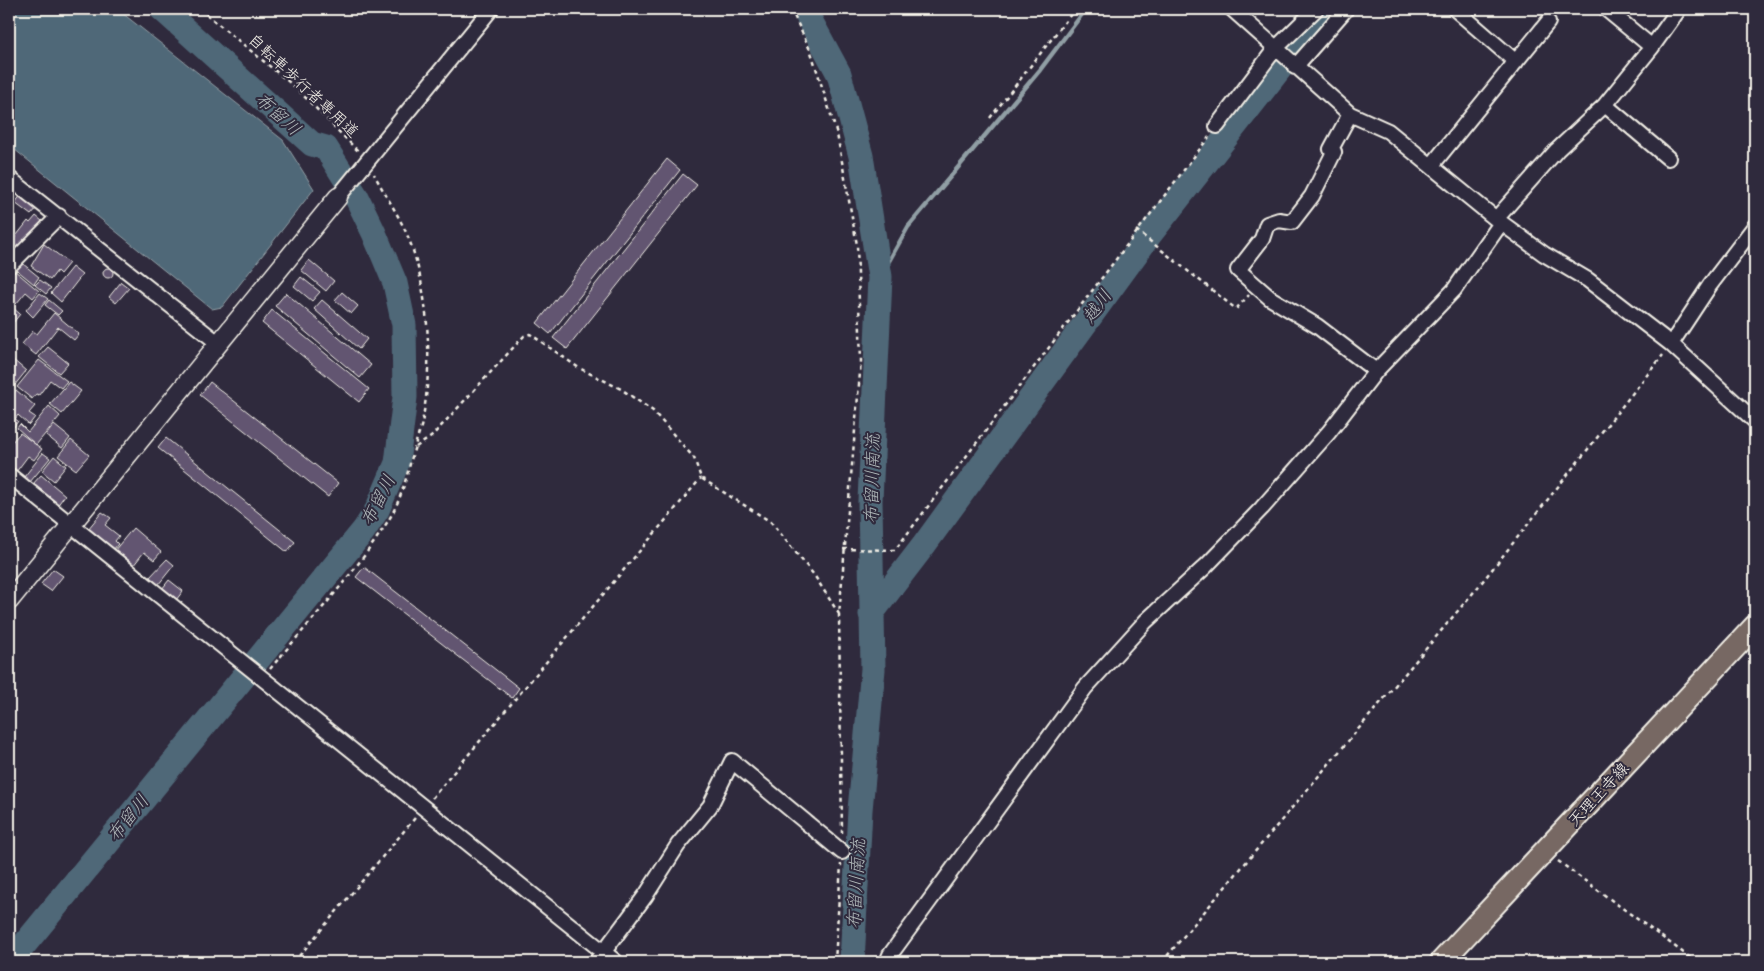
<svg xmlns="http://www.w3.org/2000/svg" width="1764" height="971" viewBox="0 0 1764 971" font-family="Mynerve,'Klee One',sans-serif">
	<style>
		.water { fill: #4f6878; stroke: #919fa5 }
		.lines { fill: none; stroke-linecap: round; stroke-linejoin: round }
		.stream { stroke: #919fa5; stroke-width: 4.5 }
		.river { stroke: #4f6878; stroke-width: 25 }
		.building { fill: #625571; stroke: #f4f1e8 }
		.minor-casing { stroke: #f4f1e8; stroke-width: 18 }
		.tertiary-casing { stroke: #f4f1e8; stroke-width: 21 }
		.primary-casing { stroke: #f4f1e8; stroke-width: 25 }
		.path { stroke: #f4f1e8; stroke-width: 2.5; stroke-dasharray: 4 4; stroke-linecap: butt }
		.minor { stroke: #2f2a3d; stroke-width: 14 }
		.tertiary { stroke: #2f2a3d; stroke-width: 18 }
		.primary { stroke: #776864; stroke-width: 21 }
		.labels { text-anchor: middle; stroke-width: 4; stroke-linejoin: round; paint-order: stroke }
		.street-label { font-size: 16px; fill: #f4f1e8; stroke: #2f2a3d }
		.water-label { font-size: 18px; font-style: italic; fill: #b2babb; stroke: #2f2a3d }
	</style>
	<rect width="100%" height="100%" fill="#2f2a3d"/>
	<filter id="ink" filterUnits="userSpaceOnUse"><feTurbulence type="fractalNoise" baseFrequency=".02" numOctaves="2"/><feDisplacementMap in="SourceGraphic" scale="10" xChannelSelector="R" yChannelSelector="G"/><feConvolveMatrix kernelMatrix="1 2 1 2 8 2 1 2 1" color-interpolation-filters="sRGB"/></filter>
	<g filter="url(#ink)">
		<path class="water" d="M9,9H117L283,140L314,189L222,307L212,309L9,145Z"/>
		<g class="lines">
			<path class="stream" d="M880,277L908,227L1040,70L1086,9"/>
			<path class="river" d="M804,9L839,74L861,156L880,277L870,501L873,669L860,810L852,962
				M871,614L924,545L1151,233L1292,53L1337,9
				M10,962L364,530L377,510L397,463L405,397L404,325L395,283L374,233L356,196L326,148L312,144L162,9"/>
		</g>
		<path class="building" d="M667,159L680,170L550,334L537,323Z
			M683,174L697,185L567,349L553,338Z
			M9,190L14,194L11,198L14,200L9,206Z
			M21,195L37,208L31,215L15,203Z
			M36,216L42,221L16,253L9,248V245L28,221L30,223Z
			M44,244L69,263L60,274L57,271L50,280L31,266Z
			M17,259L39,277L34,284L12,266Z
			M309,260L334,281L326,291L301,270Z
			M72,267L82,275L61,302L51,293Z
			M103 273a5 5 0 1 1 10 0a5 5 0 1 1-10 0Z
			M14,270L39,291L33,298L26,292L16,304L9,299V277Z
			M301,277L320,292L312,301L294,286Z
			M40,280L51,288L46,294L35,285Z
			M121,282L129,288L116,303L109,297Z
			M342,292L358,306L351,314L335,300Z
			M40,293L48,299L33,317L26,310Z
			M286,293L371,365L360,378L275,306Z
			M49,300L62,311L58,315L45,305Z
			M322,300L367,339L359,349L314,309Z
			M12,307L20,314L9,328V311Z
			M272,310L369,389L359,402L262,323Z
			M54,313L79,334L74,340L58,327L36,355L22,344L33,331L37,334Z
			M48,347L68,363L59,373L39,357Z
			M12,359L26,371L14,386L9,381V363Z
			M39,360L67,381L61,388L50,380L39,395L36,394L32,399L17,387Z
			M69,382L81,391L62,414L50,404Z
			M210,382L338,483L328,497L200,395Z
			M16,390L35,406L29,413L35,417L29,425L18,415L15,419L18,421L14,427L9,422V399Z
			M49,406L60,416L36,445L17,428L20,424L28,432Z
			M54,425L70,438L62,448L46,435Z
			M20,433L42,449L34,460L28,456L16,472L9,467V445Z
			M166,438L295,542L287,552L158,448Z
			M71,440L89,455L76,470L58,456Z
			M43,453L50,458L30,482L24,477Z
			M54,456L66,466L54,481L42,471Z
			M41,475L65,495L57,506L32,485Z
			M102,512L111,518L105,525L119,536L115,541L118,544L113,550L88,529Z
			M133,528L161,552L154,560L144,552L133,566L114,551Z
			M167,559L174,565L158,585L149,578Z
			M364,567L519,688L512,698L356,577Z
			M53,569L63,576L51,591L41,584Z
			M169,580L183,591L176,600L162,589Z"/>
		<g class="lines">
			<defs>
				<path id="minor" d="M1232,9L1350,114L1388,131L1496,219L1544,254L1588,280L1671,344L1755,421
					M1455,9L1516,62
					M1606,9L1652,47
					M1295,67L1346,9
					M1605,105L1668,158
					M1350,114L1331,149L1334,152L1312,196L1292,222L1279,220L1267,224L1262,239L1238,270L1270,298L1317,326L1376,371
					M1217,126L1275,49L1316,9
					M1432,165L1548,22
					M9,178L218,343
					M338,197L491,9
					M1496,219L1557,150L1605,105L1652,47L1679,9
					M9,266L59,216
					M1671,344L1710,285L1755,226
					M9,475L616,962
					M596,962L646,895L678,845L710,806L732,761L842,852
					M887,962L890,955L1085,688L1146,621L1206,566L1262,508L1329,432L1376,371L1454,290L1501,223"/>
				<path id="tertiary" d="M9,601L338,197"/>
				<path id="primary" d="M1441,962L1755,626"/>
			</defs>
			<use href="#minor" class="minor-casing"/>
			<use href="#tertiary" class="tertiary-casing"/>
			<use href="#primary" class="primary-casing"/>
			<path class="path" d="M200,9L295,87L358,151
				M791,9L811,52L837,134L857,245L861,361L839,615L842,833
				M990,118L1075,9
				M1136,230L1236,309L1249,295
				M416,447L431,437L524,336L530,334L579,368L621,389L653,411L694,458L701,478L771,522L814,575L839,614
				M843,549L895,550L1209,137
				M270,669C310,621 355,574 388,521C403,497 407,473 415,446C417,437 422,427 423,417C433,364 429,288 408,237C399,215 385,195 374,174
				M432,798L701,478
				M1558,861L1696,962
				M294,962L415,818
				M835,962L841,864
				M1162,962L1478,587L1663,355"/>
			<use href="#minor" class="minor"/>
			<use href="#tertiary" class="tertiary"/>
			<use href="#primary" class="primary"/>
		</g>
	</g>
	<g class="labels">
		<g class="street-label">
			<text transform="translate(304 85) rotate(43)" y="6">自転車歩行者専用道</text>
			<text transform="translate(1598 794) rotate(-47)" y="6">天理王寺線</text>
		</g>
		<g class="water-label">
			<text transform="translate(278 114) rotate(42)" y="6">布留川</text>
			<text transform="translate(1097 306) rotate(-54)" y="6">越川</text>
			<text transform="translate(872 479) rotate(-89)" y="6">布留川南流</text>
			<text transform="translate(378 500) rotate(-63)" y="6">布留川</text>
			<text transform="translate(128 818) rotate(-51)" y="6">布留川</text>
			<text transform="translate(856 884) rotate(-87)" y="6">布留川南流</text>
		</g>
	</g>
	<rect width="1764" height="971" fill="none" stroke="#2f2a3d" stroke-width="30"/>
	<rect x="15" y="15" width="1734" height="941" fill="none" stroke="#f4f1e8" stroke-width="2" filter="url(#ink)"/>
</svg>
